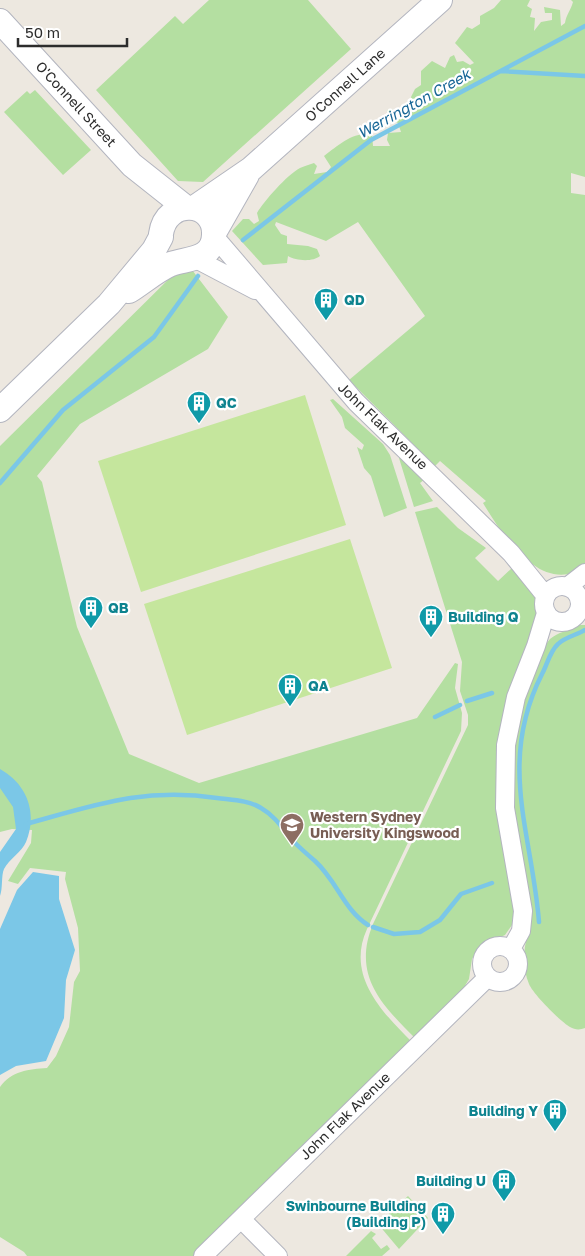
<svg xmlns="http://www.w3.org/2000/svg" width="585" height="1256" viewBox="0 0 585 1256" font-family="'Golos Text',sans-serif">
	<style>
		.green { fill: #b4dfa1 }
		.pitch { fill: #c5e69d }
		.water { fill: #7bc7e7 }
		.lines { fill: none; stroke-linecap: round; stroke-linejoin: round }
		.stream { stroke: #7bc7e7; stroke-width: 4.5 }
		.street-casing { stroke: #b3b5bf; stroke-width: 20 }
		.secondary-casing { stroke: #b3b5bf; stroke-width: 26 }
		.street { stroke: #fff; stroke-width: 18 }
		.secondary { stroke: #fff; stroke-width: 24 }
		.labels { text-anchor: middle; stroke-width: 4.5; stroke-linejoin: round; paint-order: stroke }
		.street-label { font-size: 14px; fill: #2c2c2c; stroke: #fff }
		.culture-label { font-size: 14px; font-weight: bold; fill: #0d838f; stroke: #fff; text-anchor: start }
		.education-label { font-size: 14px; font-weight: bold; fill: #785e54; stroke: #fff; text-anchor: start }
		.water-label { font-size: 15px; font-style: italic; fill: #176696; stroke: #fff }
	</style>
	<rect width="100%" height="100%" fill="#ede8e0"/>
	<path class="green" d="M209,0H308L351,49L203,182L178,181L96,90L175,16L183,24Z
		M501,0H530L527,6L532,9L530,17L535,18L534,31L541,22L552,20V13H545L544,7L560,10L561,26L565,23C566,15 571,10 573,2L571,0H585V177L571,173V193L585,195V567C541,596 503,536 483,503L486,501L440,461L435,466L349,380L425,316L358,222L326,241L276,222L275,225L281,234L287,236V244L308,246L317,249L320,256C313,262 296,261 288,256L287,263L263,265L232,231L243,219H249L254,224L259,221L257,213C264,201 287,175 300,168C304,166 309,165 314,163L317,166L314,174L327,172L331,167L324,156C339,145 352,132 372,134L373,146H390L387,140L388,133L401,132L398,123L387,117V110L391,109L400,113L413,103L411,97L415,89L421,85V71L432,61L445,68L450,57L454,55L457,62L463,61L470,65L474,63L455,43L467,27L472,29L480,24V16L494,8Z
		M35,90L91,150L63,175L4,112L27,91L30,94Z
		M186,262L228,317L208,349L80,424L37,476L42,482L77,627L129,754L199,783L417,718L455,663L458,664L455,688L462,713L461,731L367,929C346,975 381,1011 411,1041L193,1256H27L24,1252L0,1237V1087C11,1071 29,1069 47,1068L56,1056L69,1027L74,982L80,971L78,928L65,879L66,872L30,868L18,884L8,881L31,843L32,830L12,829L0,832V446Z
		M333,399L383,444L390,455L407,508L384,517L371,476L364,468L357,447L362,450L364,445L345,428L342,417L330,400Z
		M402,455L425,479L420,483L433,501L414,507L399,458Z
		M437,507L458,528L486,548L475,558L498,581L513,567L535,592L538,610L534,626L506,702L498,743L496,791L500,832L514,908L512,925L505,935L479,947L472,959L469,979L460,994L415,1038C381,1004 352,975 373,924L468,725V715L460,691L462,662L415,512Z
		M577,625H585V1028C580,1030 575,1030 570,1027C561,1022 533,994 529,984C523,970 523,951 527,937C517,847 497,760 533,674C538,662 542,648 550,639C558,632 569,631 577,625Z
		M408,1196L428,1218L399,1249L378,1224Z
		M371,1231L376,1234L372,1238L381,1249L387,1245L390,1249L382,1256H346Z"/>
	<path class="pitch" d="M305,395L346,525L141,592L98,461Z
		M350,539L392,668L187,735L144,604Z"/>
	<path class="water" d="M0,769C27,784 38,813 26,842C22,852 9,859 4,869C1,876 3,888 0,896V852L16,829L13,807L0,788Z
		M33,872L59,876V899L75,950L66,980L64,1018L46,1061L16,1066L0,1075V929L17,890Z"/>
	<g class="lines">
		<path class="stream" d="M501,71L585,76
			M243,240L371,140L585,26
			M0,483L63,410L154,337L198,276
			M467,701L492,693
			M435,717L460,705
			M26,824C95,805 144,787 217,798C232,800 248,800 261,808C275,816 283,829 293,841C300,848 308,855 315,861C337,881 344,910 368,925
			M539,922C532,833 497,763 542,674C547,665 550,651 558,644C565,637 577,635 585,630
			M373,927L394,934L420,932L440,920L461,894L492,883"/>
		<defs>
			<path id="street" d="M214,236L356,402L511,553L545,595
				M196,259L255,290
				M544 604a18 18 0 1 1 36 0a18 18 0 1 1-36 0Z
				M567,587L585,573
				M482 964a18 18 0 1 1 36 0a18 18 0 1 1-36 0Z
				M511,949L521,931L523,911L505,808L506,745L516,697L536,646L546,613
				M241,1219L278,1256
				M203,1256L488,977"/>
			<path id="secondary" d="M0,21L132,165L185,207
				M194,208L251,169L440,0
				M214,233L247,175
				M129,291C142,283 157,270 171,264C189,258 213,260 214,235C216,201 166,197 161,234
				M0,410L109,304L154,250L161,237"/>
		</defs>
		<use href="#street" class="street-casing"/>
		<use href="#secondary" class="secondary-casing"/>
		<use href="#street" class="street"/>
		<use href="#secondary" class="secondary"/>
	</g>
	<defs>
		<symbol id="building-pin" viewBox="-11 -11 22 30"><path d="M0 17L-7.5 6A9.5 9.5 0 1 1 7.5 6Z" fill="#0f9aa8" stroke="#fff"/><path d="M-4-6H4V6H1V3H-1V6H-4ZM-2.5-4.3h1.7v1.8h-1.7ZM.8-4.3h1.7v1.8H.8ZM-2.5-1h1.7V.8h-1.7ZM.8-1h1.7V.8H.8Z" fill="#fff"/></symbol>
		<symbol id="university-pin" viewBox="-11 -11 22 30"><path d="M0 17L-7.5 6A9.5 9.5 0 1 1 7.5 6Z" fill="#8d6e63" stroke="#fff"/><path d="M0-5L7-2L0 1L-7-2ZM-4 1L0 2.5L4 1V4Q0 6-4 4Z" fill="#fff"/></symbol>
	</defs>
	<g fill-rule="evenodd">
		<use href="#building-pin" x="312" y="286" width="28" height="38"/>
		<use href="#building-pin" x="185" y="389" width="28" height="38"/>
		<use href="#building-pin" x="77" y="594" width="28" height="38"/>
		<use href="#building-pin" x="417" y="603" width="28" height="38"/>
		<use href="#building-pin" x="276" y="672" width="28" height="38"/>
		<use href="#university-pin" x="278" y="811" width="28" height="38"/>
		<use href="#building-pin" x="541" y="1097" width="28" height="38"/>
		<use href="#building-pin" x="490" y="1167" width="28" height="38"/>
		<use href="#building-pin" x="429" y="1200" width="28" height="38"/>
	</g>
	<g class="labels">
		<g class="street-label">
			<text transform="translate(345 85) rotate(-42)" y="5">O'Connell Lane</text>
			<text transform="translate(76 104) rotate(47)" y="5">O'Connell Street</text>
			<text transform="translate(383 426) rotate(44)" y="5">John Flak Avenue</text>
			<text transform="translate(345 1116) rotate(-44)" y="5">John Flak Avenue</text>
		</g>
		<g class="culture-label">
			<text x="344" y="305">QD</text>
			<text x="216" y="408">QC</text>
			<text x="108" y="613">QB</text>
			<text x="448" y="622">Building Q</text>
			<text x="308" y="691">QA</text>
			<text x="538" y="1116" text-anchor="end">Building Y</text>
			<text x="486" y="1186" text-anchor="end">Building U</text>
			<text x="426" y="1211" text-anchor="end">Swinbourne Building<tspan x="426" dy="16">(Building P)</tspan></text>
		</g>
		<g class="education-label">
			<text x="310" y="822">Western Sydney<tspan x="310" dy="16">University Kingswood</tspan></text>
		</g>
		<g class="water-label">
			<text transform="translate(414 104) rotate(-29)" y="5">Werrington Creek</text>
		</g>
	</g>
	<path d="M18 38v8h109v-8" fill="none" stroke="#2c2c2c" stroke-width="2.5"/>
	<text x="25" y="38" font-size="15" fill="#2c2c2c" stroke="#ffffff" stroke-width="4" paint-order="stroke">50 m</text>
</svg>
